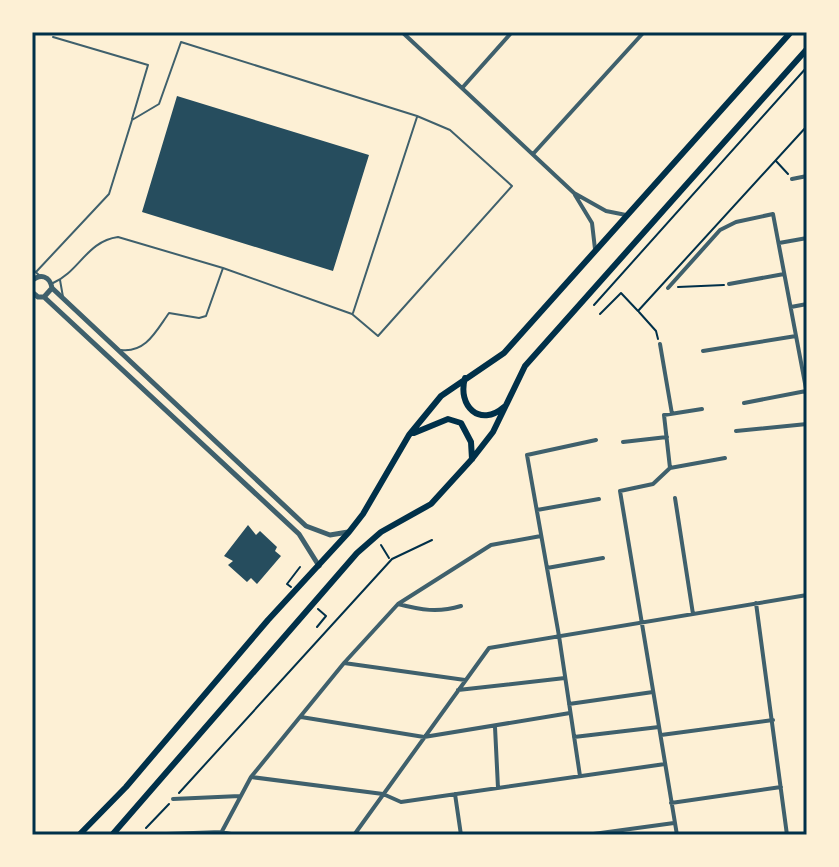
<svg xmlns="http://www.w3.org/2000/svg" width="839" height="867" viewBox="0 0 839 867" font-family="Bitter,serif">
	<style>
		.building { fill: #264d5e }
		.lines { fill: none; stroke-linecap: round; stroke-linejoin: round }
		.path { stroke: #003049; stroke-width: 2 }
		.service { stroke: #3f606c; stroke-width: 2 }
		.minor { stroke: #3f606c; stroke-width: 4 }
		.tertiary { stroke: #3f606c; stroke-width: 5 }
		.primary { stroke: #003049; stroke-width: 6 }
		.neatline { fill: none; stroke: #003049; stroke-width: 3 }
	</style>
	<rect width="100%" height="100%" fill="#fdf0d5"/>
	<path class="building" d="M177,96L369,155L333,271L142,212Z
		M248,525L256,535L260,531L277,547L275,551L281,556L257,584L251,578L247,582L228,565L233,561L224,556Z"/>
	<g class="lines">
		<path class="path" d="M776,161L788,174
			M678,287L724,285
			M594,305L807,67
			M639,312L656,331L658,339
			M600,314L621,293L638,311L807,126
			M381,545L389,558
			M291,587L287,584L300,567
			M317,627L326,616L318,609
			M179,793L392,559L432,540
			M146,828L169,804"/>
		<path class="service" d="M53,37L148,65L132,119
			M32,269L39,275
			M36,272L109,194L132,120L159,104L181,42L417,116L450,130L512,186L378,336L352,314L223,268
			M60,280L63,297
			M53,283C79,272 87,241 118,237L223,268L206,316L199,318L169,313C156,331 146,353 121,350
			M353,313L417,117"/>
		<path class="minor" d="M402,32L574,193L606,211L626,215
			M463,87L512,32
			M533,154L644,32
			M792,179L807,176
			M575,195L592,223L595,249
			M779,243L807,238
			M729,284L784,274
			M668,288L720,230L736,222L773,214L807,394
			M791,307L807,304
			M660,344L672,414
			M703,351L796,336
			M744,403L806,391
			M736,431L807,424
			M623,442L667,437
			M670,468L664,415L702,409
			M675,498L693,614
			M537,510L599,499
			M547,568L603,558
			M756,603L787,835
			M398,604C421,610 438,613 461,606
			M344,663L465,680
			M458,690L565,678
			M569,704L653,692
			M301,717L424,737L570,713
			M495,727L498,788
			M661,735L773,720
			M574,737L659,727
			M580,776L559,636L527,455L596,440
			M251,777L383,794L401,802L665,764
			M455,794L461,835
			M173,799L240,796
			M671,803L781,787
			M139,835L221,832L236,835
			M220,835L251,777L344,663L398,604L491,545L541,536
			M354,835L489,648L807,595
			M586,835L674,823
			M677,835L620,491L653,484L670,468L725,458"/>
		<path class="tertiary" d="M32,281C40,273 50,276 52,288L44,297H38L32,292
			M52,288L306,526L330,535L348,532
			M44,297L299,534L319,566"/>
		<path class="primary" d="M465,378C457,406 480,428 504,407
			M414,433L448,419L461,423L471,442L472,459
			M79,835L126,787L268,620L349,532L363,514L409,435L441,396L504,353L791,32
			M112,835L357,553L381,532L431,504L472,459L493,432L525,366L807,49"/>
	</g>
	<rect width="839" height="867" fill="none" stroke="#fdf0d5" stroke-width="68"/>
	<rect x="34" y="34" width="771" height="799" class="neatline"/>
</svg>
